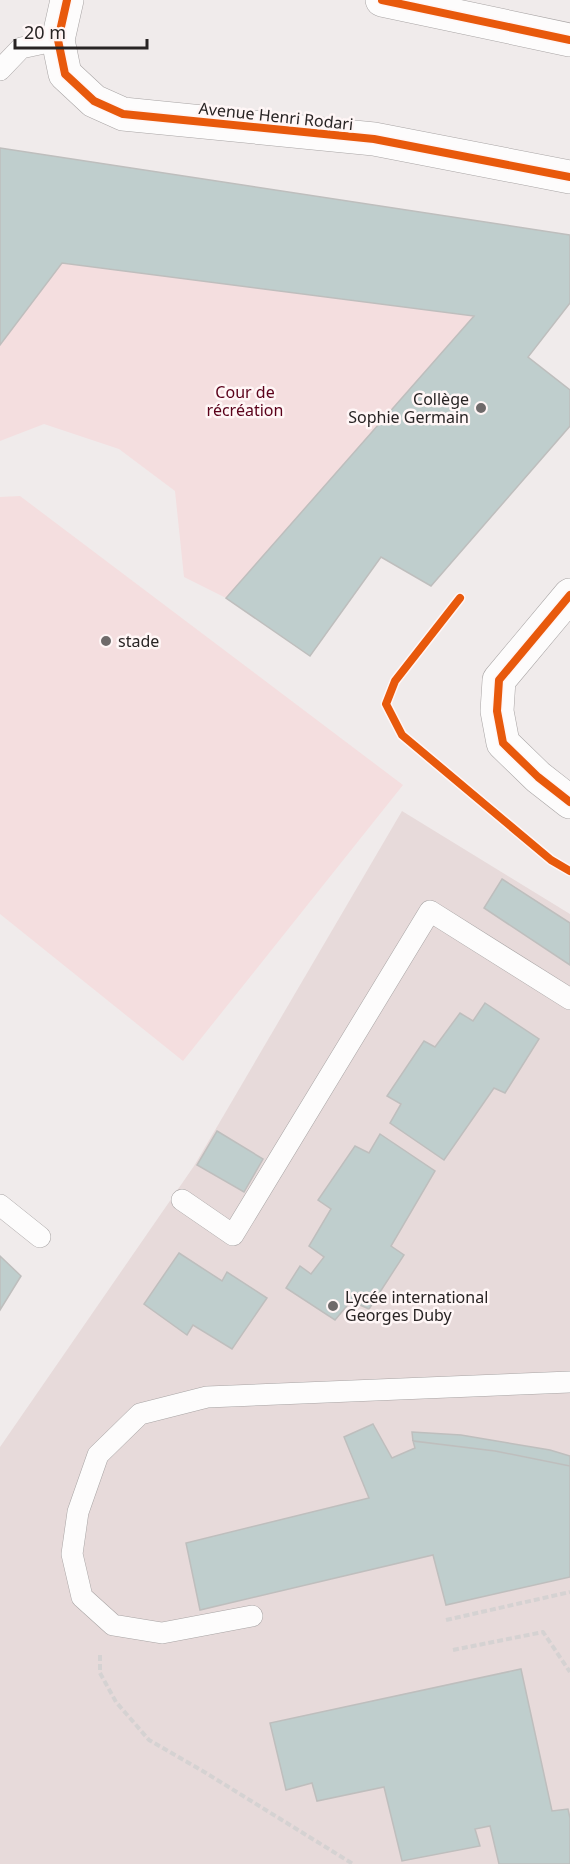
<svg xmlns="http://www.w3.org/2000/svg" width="570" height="1864" viewBox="0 0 570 1864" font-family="'Noto Sans',sans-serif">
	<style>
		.built { fill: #e7dada }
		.green { fill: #f4dedf }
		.building { fill: #bfcecd; stroke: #bebebd; stroke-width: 1.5 }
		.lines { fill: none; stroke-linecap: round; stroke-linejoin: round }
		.service-casing { stroke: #a8a4a4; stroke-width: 22 }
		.minor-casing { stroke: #a8a4a4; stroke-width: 34 }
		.path { stroke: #d5d2d2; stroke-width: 4; stroke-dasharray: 6 3; stroke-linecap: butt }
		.service { stroke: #fdfcfc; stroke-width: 21 }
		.minor { stroke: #fdfcfc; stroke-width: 33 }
		.cycleway-casing { stroke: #fff6f6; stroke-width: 11 }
		.cycleway { stroke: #e8590c; stroke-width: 8 }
		.poi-dot { fill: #6e6a6a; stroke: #fff6f6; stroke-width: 2 }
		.labels { text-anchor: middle; stroke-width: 5; stroke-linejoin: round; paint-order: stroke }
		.street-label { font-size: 16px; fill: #282424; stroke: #fff6f6 }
		.park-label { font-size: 16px; fill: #5a011a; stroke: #fff6f6 }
		.poi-label { font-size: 16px; fill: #282424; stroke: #fff6f6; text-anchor: start }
	</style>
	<rect width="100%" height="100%" fill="#f0ebeb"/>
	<path class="built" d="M402,811L570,914V1864H0V1447L194,1166Z"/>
	<path class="green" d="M62,263L474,316L226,598L184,577L175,491L119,449L44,424L0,441V345Z
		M20,496L403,785L183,1061L0,914V497Z"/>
	<path class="building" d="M0,148L570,235V303L528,357L570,390V426L431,586L381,557L310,656L226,598L474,316L62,263L0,345Z
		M502,879L570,923V965L484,908Z
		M485,1003L539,1039L505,1093L494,1088L444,1160L390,1123L401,1104L387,1096L424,1041L435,1047L460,1013L473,1021Z
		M217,1131L263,1159L244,1192L197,1165Z
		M380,1134L435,1171L391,1246L404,1255L369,1309L351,1301L335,1320L286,1288L300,1266L311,1274L324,1257L309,1246L331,1209L318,1200L355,1146L369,1153Z
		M179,1253L222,1281L227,1272L267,1298L232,1349L193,1325L187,1335L144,1304Z
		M0,1256L21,1276L0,1310Z
		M373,1424L392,1458L415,1448L413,1441L495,1451L570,1466V1577L446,1605L433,1555L200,1610L186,1543L369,1498L344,1437Z
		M412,1432L461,1435L550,1450L570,1456V1466L495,1451L413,1441Z
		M521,1669L552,1811L568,1809L570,1818V1864H499L490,1826L475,1829L480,1846L402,1861L384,1787L317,1801L312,1783L286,1790L270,1723Z"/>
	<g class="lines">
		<defs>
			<path id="service" d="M0,70L21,48L58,40
				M182,1200L233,1235L430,911L570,999
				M0,1205L40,1237
				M252,1616L162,1633L113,1625L82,1597L72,1554L78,1512L98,1455L140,1414L207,1397L570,1382"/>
			<path id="minor" d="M67,0L58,40L65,74L94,101L123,114L374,139L570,177
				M382,0L570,40
				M570,595L499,680L497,711L503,743L538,777L570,802"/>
		</defs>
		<use href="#service" class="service-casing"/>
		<use href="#minor" class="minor-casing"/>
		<path class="path" d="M446,1620L570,1592
			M453,1650L543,1632L570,1672
			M100,1655V1673L116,1702L149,1740L206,1773L353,1864"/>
		<use href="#service" class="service"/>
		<use href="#minor" class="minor"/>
		<defs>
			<path id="cycleway" d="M67,0L58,40L65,74L94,101L123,114L374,139L570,177
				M382,0L570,40
				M570,595L499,680L497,711L503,743L538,777L570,802
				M460,598L395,681L386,704L402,735L551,860L570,871"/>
		</defs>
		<use href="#cycleway" class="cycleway-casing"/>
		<use href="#cycleway" class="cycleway"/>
	</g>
	<g class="poi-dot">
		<circle cx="481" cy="408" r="6"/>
		<circle cx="106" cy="641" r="6"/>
		<circle cx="333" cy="1306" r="6"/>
	</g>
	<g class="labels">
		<g class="street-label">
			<text transform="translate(276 116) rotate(6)" y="6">Avenue Henri Rodari</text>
		</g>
		<g class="park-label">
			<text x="245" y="398">Cour de<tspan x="245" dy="18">récréation</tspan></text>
		</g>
		<g class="poi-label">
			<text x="469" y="405" text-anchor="end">Collège<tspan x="469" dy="18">Sophie Germain</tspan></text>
			<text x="118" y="647">stade</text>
			<text x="345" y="1303">Lycée international<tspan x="345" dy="18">Georges Duby</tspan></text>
		</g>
	</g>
	<path d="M15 39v9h132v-9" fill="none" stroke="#282424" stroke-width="3"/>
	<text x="24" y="39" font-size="18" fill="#282424" stroke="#fff6f6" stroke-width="4.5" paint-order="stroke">20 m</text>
</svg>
